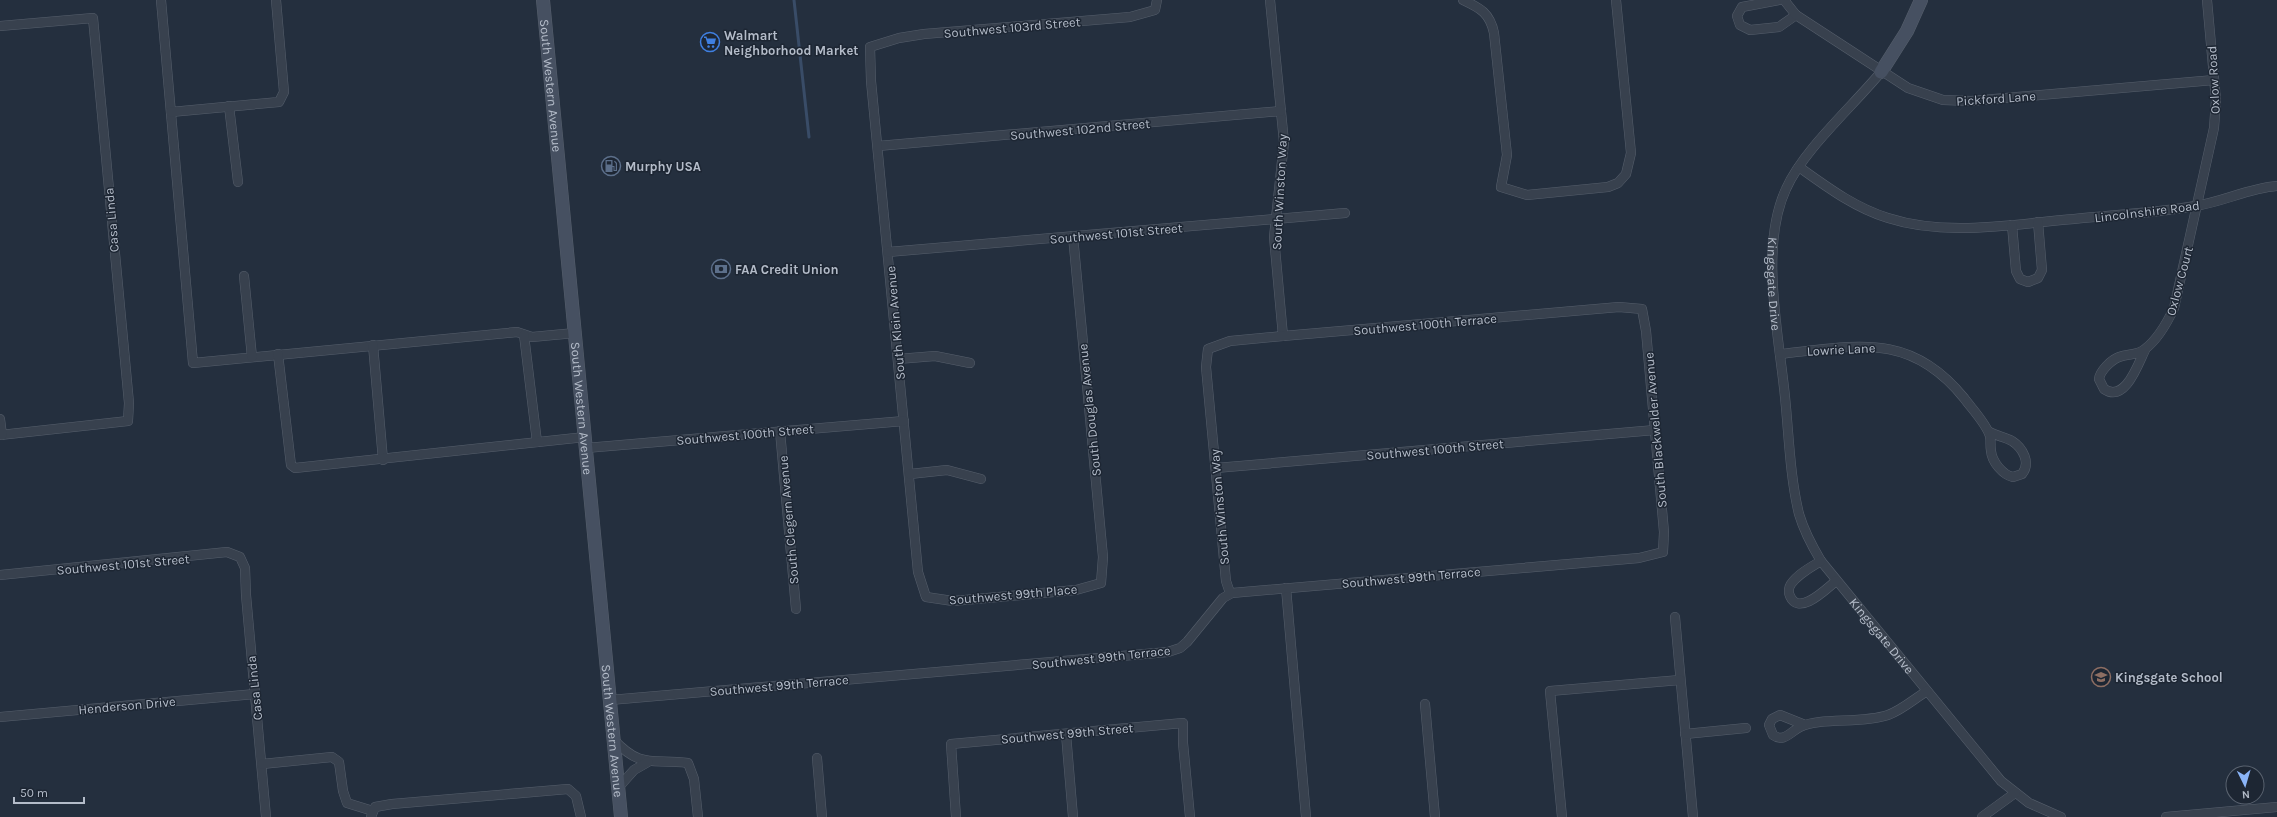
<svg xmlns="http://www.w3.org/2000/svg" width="2277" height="817" viewBox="0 0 2277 817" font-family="Karla,sans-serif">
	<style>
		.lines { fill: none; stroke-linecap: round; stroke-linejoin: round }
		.stream { stroke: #394c67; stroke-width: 3 }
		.street-casing { stroke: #565f6c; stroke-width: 10 }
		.secondary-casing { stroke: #565f6c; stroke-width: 14 }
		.street { stroke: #38414e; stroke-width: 9 }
		.secondary { stroke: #465061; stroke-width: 13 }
		.labels { text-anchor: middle; stroke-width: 3; stroke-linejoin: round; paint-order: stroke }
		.street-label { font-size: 13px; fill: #b4bcc9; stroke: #1d2633 }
		.poi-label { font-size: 13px; font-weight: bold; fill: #b4bcc9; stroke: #1d2633; text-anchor: start }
	</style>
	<rect width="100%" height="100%" fill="#242f3e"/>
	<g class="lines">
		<path class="stream" d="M794,0L809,137"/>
		<defs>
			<g id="street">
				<path d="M161,0L193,363L517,332L532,337L575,333"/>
				<path d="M1270,0L1284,142L1274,237L1283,336"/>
				<path d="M1463,0C1480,8 1490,13 1494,33L1507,155L1501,187L1527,195L1608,187L1618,183L1626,174L1631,153L1616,0"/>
				<path d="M1779,0L1742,7L1737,16L1740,25L1750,30L1779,27L1796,15"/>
				<path d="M1784,0L1796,15L1908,88L1943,100L1971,101L2214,80"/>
				<path d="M0,26L93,18L129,403L128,421L0,435"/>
				<path id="s1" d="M1881,72C1853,106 1803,150 1786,189C1759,247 1779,335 1785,397C1789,436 1790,477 1799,514C1804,531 1812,546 1821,561L2001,781L2029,803L2061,817"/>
				<path d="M229,106L238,182"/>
				<path d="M171,112L279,102L284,92L276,0"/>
				<path d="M878,146L1281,111"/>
				<path d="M1799,167C1827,187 1855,208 1888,218C1947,237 2013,224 2074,219C2114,215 2155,213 2195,206C2223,202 2249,188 2277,186"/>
				<path d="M2012,225L2016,271L2020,279L2028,282L2038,278L2042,270L2038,222"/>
				<path d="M1073,236L1103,557L1101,583L1076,590L953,601L926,597L918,572L871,81L870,47L899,38L924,34L1130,17L1155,10L1157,0"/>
				<path d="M888,252L1345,213"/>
				<path d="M244,276L252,357"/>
				<path d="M524,335L537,442"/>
				<path d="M373,345L383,460"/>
				<path d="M2146,348C2139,361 2126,404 2104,389L2099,379C2100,371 2111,360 2119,357C2129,353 2137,356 2145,349C2158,339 2167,323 2174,308L2214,128L2216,100L2207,0"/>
				<path d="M278,354L291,465L295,468L585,437"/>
				<path d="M1780,354C1856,346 1910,331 1964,398C1972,409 1986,423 1990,436C1991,441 1990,446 1991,451C1992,462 2003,475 2013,477L2022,474C2031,463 2023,448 2012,441C2005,437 1996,436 1988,431"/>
				<path d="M898,359L935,356L970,363"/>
				<path d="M0,419L2,435"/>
				<path d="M780,431L796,609"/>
				<path d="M586,448L904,421"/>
				<path d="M1216,468L1655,430"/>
				<path d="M910,474L947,470L981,479"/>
				<path d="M1821,561C1811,567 1798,574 1791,584C1789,587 1788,592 1790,596C1799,617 1827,588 1836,581"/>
				<path d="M0,575L227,552L240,557L245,568L246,595L266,817"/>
				<path d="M1286,588L1306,817"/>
				<path d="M1675,617L1693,817"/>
				<path d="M610,700L1168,652L1180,648L1187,642L1223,598L1232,593L1639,558L1663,552L1664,532L1646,331L1642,309L1619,307L1283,336L1230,341L1208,349L1206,367L1226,581L1230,593"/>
				<path d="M1425,704L1435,817"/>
				<path d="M0,717L255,694"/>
				<path d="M1805,725L1780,715L1772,719L1769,725L1773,735C1784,743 1790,732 1800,727C1821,717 1862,724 1888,715C1902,710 1914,699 1927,691"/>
				<path d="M1066,734L1073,817"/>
				<path d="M1685,734L1746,728"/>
				<path d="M613,739C642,770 652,758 688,763L694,779L698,817"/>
				<path d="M817,758L822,817"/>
				<path d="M262,764L332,757L339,762L343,791L347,803L373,811"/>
				<path d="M618,788L634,770L648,762"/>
				<path d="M371,817L375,807L392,804L568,789L576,796L581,817"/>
				<path d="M956,817L951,744L1183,723V743L1190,817"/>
				<path d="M1562,817L1550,691L1680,680"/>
				<path d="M1982,817L2015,793"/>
				<path d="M2166,817L2277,807"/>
			</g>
			<g id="secondary">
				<path id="s2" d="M543,0L621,817"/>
				<path d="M1881,72L1907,31L1921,0"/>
			</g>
		</defs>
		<use href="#street" class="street-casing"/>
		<use href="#secondary" class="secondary-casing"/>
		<use href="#street" class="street"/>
		<use href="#secondary" class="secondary"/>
	</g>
	<defs>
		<symbol id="supermarket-ring" viewBox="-11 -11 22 22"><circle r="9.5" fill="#1d2633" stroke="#3f7fe0" stroke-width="1.5"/><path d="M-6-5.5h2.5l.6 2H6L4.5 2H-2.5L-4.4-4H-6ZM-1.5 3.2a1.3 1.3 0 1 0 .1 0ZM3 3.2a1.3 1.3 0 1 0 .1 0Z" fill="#3f7fe0"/></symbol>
		<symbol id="fuel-ring" viewBox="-11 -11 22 22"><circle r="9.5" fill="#1d2633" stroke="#5c6f8a" stroke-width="1.5"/><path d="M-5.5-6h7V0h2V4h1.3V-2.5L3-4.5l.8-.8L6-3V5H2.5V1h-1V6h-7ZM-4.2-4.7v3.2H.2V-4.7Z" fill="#5c6f8a"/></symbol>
		<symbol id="bank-ring" viewBox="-11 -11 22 22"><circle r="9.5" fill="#1d2633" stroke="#5c6f8a" stroke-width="1.5"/><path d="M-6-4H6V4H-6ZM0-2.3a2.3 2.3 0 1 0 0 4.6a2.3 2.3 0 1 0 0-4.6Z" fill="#5c6f8a"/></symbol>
		<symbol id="school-ring" viewBox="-11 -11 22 22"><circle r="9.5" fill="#1d2633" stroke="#8d6e63" stroke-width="1.5"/><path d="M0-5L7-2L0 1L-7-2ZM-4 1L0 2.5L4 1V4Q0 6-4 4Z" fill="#8d6e63"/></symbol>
	</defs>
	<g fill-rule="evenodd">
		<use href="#supermarket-ring" x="699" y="31" width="22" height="22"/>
		<use href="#fuel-ring" x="600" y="155" width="22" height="22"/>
		<use href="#bank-ring" x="710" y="258" width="22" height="22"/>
		<use href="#school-ring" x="2090" y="666" width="22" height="22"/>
	</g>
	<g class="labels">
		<g class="street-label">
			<text transform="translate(1012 27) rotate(-5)" y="5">Southwest 103rd Street</text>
			<text transform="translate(2213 80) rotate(-93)" y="5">Oxlow Road</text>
			<text dy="5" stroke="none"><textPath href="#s2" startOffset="86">South Western Avenue</textPath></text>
			<text transform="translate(1996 98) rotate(-4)" y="5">Pickford Lane</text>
			<text transform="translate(1080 129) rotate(-5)" y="5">Southwest 102nd Street</text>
			<text transform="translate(1279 192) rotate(-87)" y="5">South Winston Way</text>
			<text transform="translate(2147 211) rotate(-7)" y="5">Lincolnshire Road</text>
			<text transform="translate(111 220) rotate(-95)" y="5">Casa Linda</text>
			<text transform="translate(1116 233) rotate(-5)" y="5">Southwest 101st Street</text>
			<text transform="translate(2179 281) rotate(-75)" y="5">Oxlow Court</text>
			<text dy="5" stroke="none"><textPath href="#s1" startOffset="248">Kingsgate Drive</textPath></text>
			<text transform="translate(895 323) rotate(-95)" y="5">South Klein Avenue</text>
			<text transform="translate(1425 324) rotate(-5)" y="5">Southwest 100th Terrace</text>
			<text transform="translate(1841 349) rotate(-3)" y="5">Lowrie Lane</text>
			<text dy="5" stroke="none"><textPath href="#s2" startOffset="410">South Western Avenue</textPath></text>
			<text transform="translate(1089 410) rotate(-96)" y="5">South Douglas Avenue</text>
			<text transform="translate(1655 430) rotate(-95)" y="5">South Blackwelder Avenue</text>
			<text transform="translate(745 434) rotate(-5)" y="5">Southwest 100th Street</text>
			<text transform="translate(1435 449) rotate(-5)" y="5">Southwest 100th Street</text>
			<text transform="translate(1219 507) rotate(-95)" y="5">South Winston Way</text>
			<text transform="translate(788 520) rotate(-95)" y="5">South Clegern Avenue</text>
			<text transform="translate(123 564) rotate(-5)" y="5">Southwest 101st Street</text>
			<text transform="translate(1411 577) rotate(-5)" y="5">Southwest 99th Terrace</text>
			<text transform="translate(1013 594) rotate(-5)" y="5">Southwest 99th Place</text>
			<text dy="5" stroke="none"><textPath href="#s1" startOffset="628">Kingsgate Drive</textPath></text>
			<text transform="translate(1101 657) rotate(-6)" y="5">Southwest 99th Terrace</text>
			<text transform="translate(779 685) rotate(-5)" y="5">Southwest 99th Terrace</text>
			<text transform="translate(254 688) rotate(-96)" y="5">Casa Linda</text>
			<text transform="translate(127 705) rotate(-5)" y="5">Henderson Drive</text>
			<text dy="5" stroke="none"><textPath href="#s2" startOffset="734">South Western Avenue</textPath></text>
			<text transform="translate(1067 733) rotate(-5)" y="5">Southwest 99th Street</text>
		</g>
		<g class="poi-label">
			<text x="724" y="40">Walmart<tspan x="724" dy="15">Neighborhood Market</tspan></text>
			<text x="625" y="171">Murphy USA</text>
			<text x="735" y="274">FAA Credit Union</text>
			<text x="2115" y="682">Kingsgate School</text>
		</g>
	</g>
	<g transform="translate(2245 785) rotate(175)"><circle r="19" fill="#1d2633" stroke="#59626f"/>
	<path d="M0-3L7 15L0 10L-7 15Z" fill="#8ab4f8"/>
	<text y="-6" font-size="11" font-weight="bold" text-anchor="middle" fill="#b4bcc9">N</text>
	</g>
	<path d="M14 797v6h70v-6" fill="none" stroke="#b4bcc9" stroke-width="2"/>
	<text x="20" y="797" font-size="12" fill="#b4bcc9" stroke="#1d2633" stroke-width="3" paint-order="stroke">50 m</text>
</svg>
